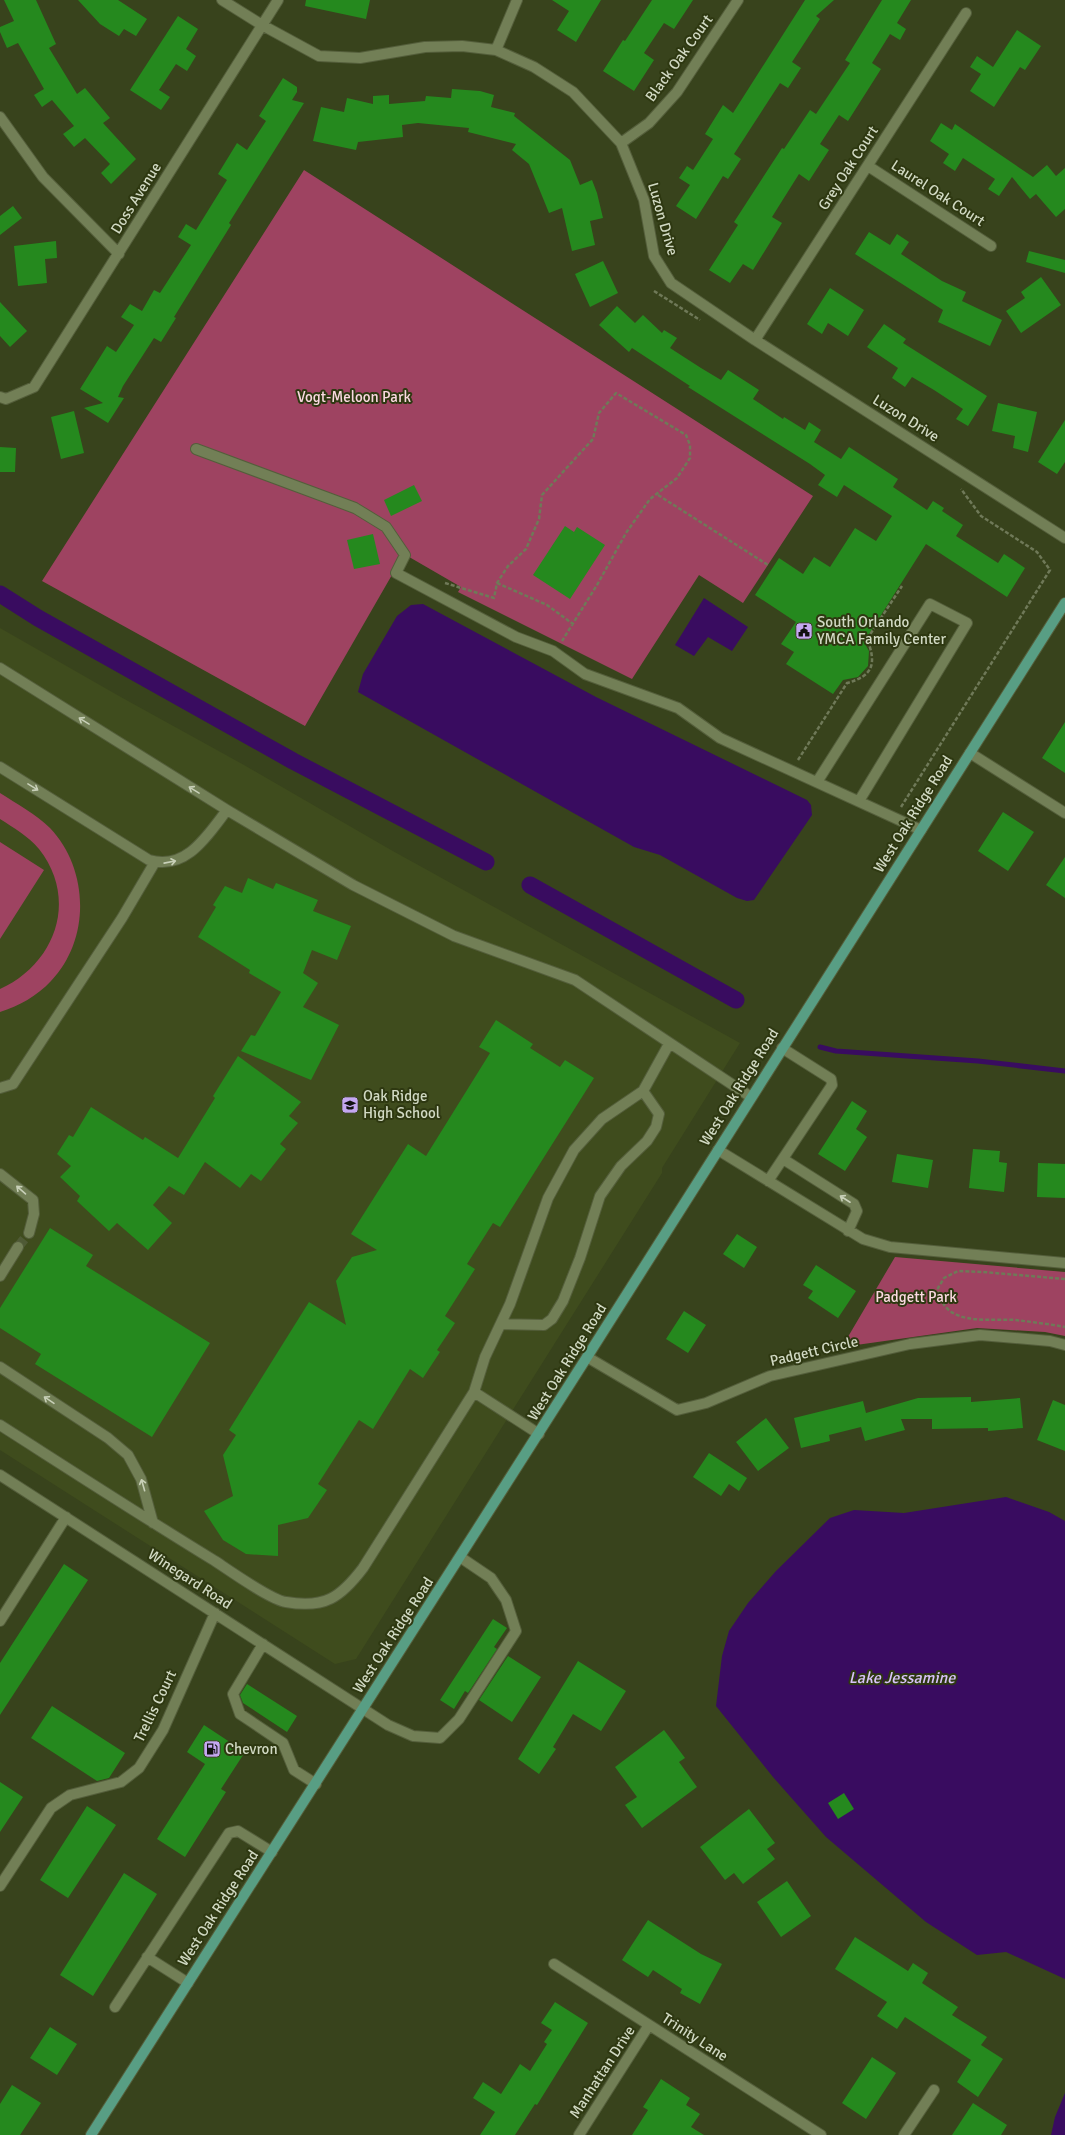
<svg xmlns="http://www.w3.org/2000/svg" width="1065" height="2135" viewBox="0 0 1065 2135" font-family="Signika,sans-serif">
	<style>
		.built { fill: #3f4c1d }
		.green { fill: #9e4361 }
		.water { fill: #390c60 }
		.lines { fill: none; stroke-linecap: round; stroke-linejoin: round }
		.stream { stroke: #390c60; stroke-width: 5 }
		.canal { stroke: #390c60; stroke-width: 17 }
		.building { fill: #25891e }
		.minor-tunnel { stroke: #4f5a35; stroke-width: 10; stroke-dasharray: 10 5; stroke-linecap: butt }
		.minor-casing { stroke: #545e3b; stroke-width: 12 }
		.major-casing { stroke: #545e3b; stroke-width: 12 }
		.path { stroke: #6f7958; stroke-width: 2.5; stroke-dasharray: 4 2; stroke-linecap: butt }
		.minor { stroke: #727f56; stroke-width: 10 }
		.major { stroke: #589e84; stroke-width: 10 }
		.oneway { stroke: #c8d0b8 }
		.labels { text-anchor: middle; stroke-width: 4; stroke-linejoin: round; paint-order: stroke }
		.street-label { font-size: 15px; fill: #d1d9c3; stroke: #2e3811 }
		.park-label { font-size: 15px; fill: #fbd9e1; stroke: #2e3811 }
		.poi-label { font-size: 15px; fill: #d1d9c3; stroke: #2e3811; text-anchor: start }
		.water-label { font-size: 16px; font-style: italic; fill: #d9c4fb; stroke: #2e3811 }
	</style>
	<rect width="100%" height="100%" fill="#38431c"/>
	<path class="built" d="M0,628L119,696L244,765L391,850L740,1043L662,1168V1173L356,1659L335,1664L0,1450Z"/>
	<path class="green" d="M304,170L813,496L743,603L699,575L632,679L458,592L461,587L404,554L305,726L42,581Z
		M0,793C17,804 36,814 50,828C89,869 91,939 51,981C37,996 19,1006 0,1012V989C55,964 79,900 39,849C28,836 14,828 0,819Z
		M0,842L44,870L0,939Z
		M895,1257L1065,1272V1336L1045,1332L977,1328L842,1347Z"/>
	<path class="water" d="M704,598L748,627L732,651L708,637L694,656L675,645Z
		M423,604L596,697L807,800L811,805L812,815L754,900L747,901L737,898L660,855L634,847L358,692L363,674L397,616L411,605Z
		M1006,1497L1049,1512L1065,1521V1979L1006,1952L977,1955L926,1922L826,1837L773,1777L716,1706L722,1656L729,1631L748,1603L776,1571L830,1518L854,1510L904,1513Z
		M1065,2093V2135H1051L1055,2117Z"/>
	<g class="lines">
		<path class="stream" d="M820,1047L836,1051L978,1061L1065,1071"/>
		<path class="canal" d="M0,594L38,618L293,761L486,862
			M530,885L736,1000"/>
	</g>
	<path class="building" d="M4,0H36L56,44L49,48L77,94L85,88L110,118L103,123L136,159L111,184L101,173L110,164L85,138L74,147L63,134L74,126L52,100L42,107L34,95L44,89L18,43L7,48L0,32V27L14,21Z
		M78,0H118L147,19L136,36L124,29L119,36L100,24Z
		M306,0H370L366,19L305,6Z
		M552,0H601L576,42L557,30L569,11Z
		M652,0H693L674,29L664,23L644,53L654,60L634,91L603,71L623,40L625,41Z
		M805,0H834L816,16L820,19L792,62L801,68L788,88L780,83L734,154L741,159L728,179L723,176L696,219L676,206L690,185L679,178L687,166L693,170L713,139L705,134L723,105L733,113Z
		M882,0H911L897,23L906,29L900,40L890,34L872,63L881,69L869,88L848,121L839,115L820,144L829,150L809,181L799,174L772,217L782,223L753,270L743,264L730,283L709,270L738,225L734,222L782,148L784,149L810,110L816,114L850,63L845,60Z
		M178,16L198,29L186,49L196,56L187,71L176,64L159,90L170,97L161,110L130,90Z
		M1017,30L1041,46L1025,70L1020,67L994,107L970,91L981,74L970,67L977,56L993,67Z
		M283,78L297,87V92L292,100L304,103L229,223L231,225L174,317L176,318L161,342L154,338L123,386L118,397L124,398L108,423L84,408L103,403L80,389L107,346L116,352L134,325L121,317L130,304L142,311L154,290L160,293L191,245L178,237L186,224L196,230L227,180L218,174L237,143L247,150L266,121L259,116Z
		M452,89L480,91L494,95L491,107L515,113L514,116L570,160L580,185L592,180L597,193L603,218L590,221L595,245L572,251L562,208L549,213L529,164L512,150L516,144L468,132L469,128L418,123L402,125L403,137L358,142L356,150L313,141L321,107L344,112L347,98L373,104V96L389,95V104L425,101L426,96L451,98Z
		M941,123L952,130L955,124L1033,177L1047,165L1056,176L1065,168V209L1056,217L1036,194L1030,199L1012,177L999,196L988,189L995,179L963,158L955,171L943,163L949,154L930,141Z
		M13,206L22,218L0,235V216Z
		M869,232L890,245L897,234L909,242L901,254L942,281L966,292L962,301L1002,320L990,346L938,322L943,310L855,254Z
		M56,241L57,258L45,259L47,283L18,286L14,246Z
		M1029,251L1065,260V273L1026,262Z
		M603,261L618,293L590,307L575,274Z
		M1041,277L1061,305L1021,333L1006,311L1025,298L1021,292Z
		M830,288L864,310L848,336L828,323L822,334L807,324Z
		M0,302L27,331L10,347L0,336Z
		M617,306L635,323L643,315L662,333L664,330L677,338L670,348L701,368L721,380L728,370L759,390L753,399L783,419L784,417L805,430L809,422L821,430L814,442L841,459L849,447L898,479L893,487L927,510L933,501L944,508L942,511L963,525L956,536L998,563L1004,554L1025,568L1007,597L926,544L864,642L869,651L868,666L858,677L843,680L833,694L786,664L794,652L781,644L796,622L755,595L779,558L803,574L814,557L830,567L855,528L876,541L892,516L844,485L837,497L818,485L825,475L810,464L688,387L690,386L632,348L629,352L599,325Z
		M884,324L906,339L903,343L987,396L968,426L956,419L963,409L934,390L912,377L905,387L892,378L898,368L867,347Z
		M998,403L1037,412L1028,452L1013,448L1015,436L992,431Z
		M74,411L84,453L61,459L51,417Z
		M1065,420V462L1057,474L1038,462Z
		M0,447L16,448L15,472H0Z
		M414,485L422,501L391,516L384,500Z
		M565,526L574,532L577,527L605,545L570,599L533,575Z
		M373,534L380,564L354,569L347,540Z
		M1065,722V773L1042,758Z
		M1003,812L1034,832L1008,871L978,851Z
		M1065,857V898L1046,885Z
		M248,878L273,889L276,883L318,900L313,911L351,926L337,960L312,950L303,973L318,983L303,1007L339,1025L311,1080L241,1051L251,1035L255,1036L281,992L249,973L250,970L198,937L216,907L213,905L225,886L242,893Z
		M496,1020L533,1044L530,1048L560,1067L565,1060L594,1078L500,1227L493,1223L467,1264L475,1269L445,1316L455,1323L437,1350L440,1352L423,1378L410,1369L373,1429L359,1420L318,1484L327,1490L308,1518L278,1525V1556L246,1554L223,1540L204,1511L233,1496L223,1455L236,1435L229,1430L309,1302L346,1325L336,1281L352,1257L377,1250L351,1234L408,1144L426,1156L490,1053L479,1047Z
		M238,1056L301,1102L289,1116L298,1123L280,1144L286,1149L261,1181L251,1174L240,1188L205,1162L184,1195L169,1186L153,1205L172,1223L148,1250L117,1223L109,1231L77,1201L80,1196L60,1177L71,1166L57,1154L69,1135L73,1137L91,1107L143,1140L145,1137L178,1158L215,1098L213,1096Z
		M852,1101L867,1111L856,1129L867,1137L845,1171L818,1154Z
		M973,1149L1000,1151L999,1162L1007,1163L1004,1192L969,1188Z
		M897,1154L933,1160L928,1188L892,1182Z
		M1038,1163L1065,1164V1198L1037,1197Z
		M50,1228L93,1255L86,1266L210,1343L152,1437L35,1364L41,1354L0,1328V1308Z
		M737,1234L757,1247L744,1268L723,1254Z
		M816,1265L856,1291L838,1318L808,1298L813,1291L803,1285Z
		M684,1311L706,1325L688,1353L666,1339Z
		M971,1397V1402L1020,1398L1023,1428L988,1431V1428L932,1429V1419H901L905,1430L865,1441L861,1427L829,1435L830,1441L801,1448L794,1418L863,1401L866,1413L918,1398Z
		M1053,1400L1065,1405V1451L1037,1440Z
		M766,1418L789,1448L758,1471L736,1442Z
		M709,1453L747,1478L739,1491L729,1484L721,1496L693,1477Z
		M64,1564L88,1580L0,1715V1663Z
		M493,1619L507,1628L494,1647L497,1649L468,1693L465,1691L454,1709L440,1700Z
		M508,1656L541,1677L512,1722L479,1700Z
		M578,1661L626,1691L601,1731L573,1714L553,1747L556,1749L539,1774L518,1759Z
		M247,1684L297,1716L287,1732L243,1703L240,1695Z
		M52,1706L125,1753L109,1778L97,1781L31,1738Z
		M204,1725L245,1752L221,1789L226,1792L185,1857L157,1839L205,1764L187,1752Z
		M664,1730L685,1758L679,1762L697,1787L642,1828L625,1805L637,1797L615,1767Z
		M0,1782L23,1797L0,1832Z
		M844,1793L854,1809L838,1819L828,1803Z
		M87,1806L116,1825L68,1898L40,1880Z
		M749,1809L775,1843L767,1849L775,1859L743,1884L734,1873L725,1880L700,1847Z
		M124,1873L157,1894L93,1996L60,1975Z
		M787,1881L811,1916L781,1937L757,1902Z
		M648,1920L701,1954L722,1964L700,2004L680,1993L682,1989L653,1970L648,1977L622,1960Z
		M855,1937L908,1971L913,1963L928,1973L922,1983L958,2007L952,2015L987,2037L981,2045L1003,2059L978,2097L957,2082L971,2060L905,2017L897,2029L877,2016L887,2002L835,1969Z
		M555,2002L588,2023L537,2105L535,2104L515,2135H480L495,2112L473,2098L483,2082L501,2094L520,2064L530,2071L547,2044L544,2042L552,2030L541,2023Z
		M50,2027L77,2044L57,2075L30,2058Z
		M872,2057L896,2073L866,2119L842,2103Z
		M661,2079L690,2098L686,2105L700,2114L691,2127L704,2135H632L648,2110L643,2107Z
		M12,2085L41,2103L20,2135H0V2104Z
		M973,2103L1007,2125L1001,2135H952Z"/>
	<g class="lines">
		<path class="minor-tunnel" d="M18,1247L29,1233"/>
		<defs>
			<path id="minor" d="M222,0L262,25L319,56L360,58L425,47L462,46L496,50L534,67L573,92L621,143L644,200L654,256L671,283L755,340L1065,538
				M496,50L517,0
				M0,117L43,177L119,254
				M621,143L649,123L677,92L738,0
				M868,166L991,246
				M755,340L966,13
				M0,397L6,399L34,387L278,0
				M196,449L355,508L386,527L405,555L396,573L516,637L553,651L585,674L678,708L720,738L921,830
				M0,668L227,810L353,885L454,936L575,980L751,1097
				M970,753L1065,813
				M0,767L149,860C186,871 207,836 227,810
				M817,782L930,604L967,623L859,801
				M0,1088L13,1084L122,918L155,862
				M718,1150L863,1239L890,1247L1065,1263
				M783,1159L854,1204L857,1211L848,1231
				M0,1174L33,1200L34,1214L29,1233
				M768,1181L832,1085L831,1079L782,1048
				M0,1276L18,1247
				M501,1324L544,1325L552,1319L563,1301L580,1258L600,1196L621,1166L647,1141L656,1127L659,1114L643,1091
				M587,1357L677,1410L706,1403L770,1376L910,1344L980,1335L1050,1341L1065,1345
				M0,1367L108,1438L128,1455L141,1479L153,1523
				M474,1392L539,1434
				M0,1425C72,1471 143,1517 215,1561C230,1571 271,1600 286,1602C325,1609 341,1597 363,1568L474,1392L485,1357L510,1304L548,1198L574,1150L602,1119L643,1091L669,1044
				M0,1475L388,1725L413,1736L440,1738L459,1719L516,1631L506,1600L491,1578L460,1557
				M0,1621L66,1517
				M263,1644L233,1694L240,1714L283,1743L294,1770L316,1784
				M0,1886L51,1808L70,1795L121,1782L139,1768L163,1730L215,1613
				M147,1957L188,1983
				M554,1964L821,2135
				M115,2007L229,1833L238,1831L272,1852
				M579,2135L649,2025
				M904,2135L934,2090"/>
			<path id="major" d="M91,2135L587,1357L1065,603"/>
		</defs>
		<use href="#minor" class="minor-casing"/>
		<use href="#major" class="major-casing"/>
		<path class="path" d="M654,291L700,320
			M658,495L768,565
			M445,583L494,598L497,583L508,566L526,549L539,519L542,495L593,439L599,413L616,393L686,435L690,445V458L677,478L650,499L626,533L597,585L562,641
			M497,583L547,605L573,624
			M798,760L847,683C873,676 877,664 867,639L902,586
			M901,807L1050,570L1037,552L981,516L961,489
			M1065,1279L983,1272L958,1271L944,1278L938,1288C943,1328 988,1318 1016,1320C1032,1322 1049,1324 1065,1327"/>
		<use href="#minor" class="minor"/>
		<use href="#major" class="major"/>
	</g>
	<defs><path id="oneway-shaft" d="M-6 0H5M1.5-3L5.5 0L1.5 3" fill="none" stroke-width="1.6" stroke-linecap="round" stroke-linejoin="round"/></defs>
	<g class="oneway">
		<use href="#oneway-shaft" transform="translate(84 721) rotate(-148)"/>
		<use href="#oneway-shaft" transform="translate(33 787) rotate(32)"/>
		<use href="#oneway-shaft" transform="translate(194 790) rotate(-148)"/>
		<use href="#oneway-shaft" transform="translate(170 862) rotate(-11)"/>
		<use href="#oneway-shaft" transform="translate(21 1190) rotate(-139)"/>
		<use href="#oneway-shaft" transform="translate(845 1199) rotate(-147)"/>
		<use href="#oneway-shaft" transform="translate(49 1400) rotate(-146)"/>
		<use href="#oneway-shaft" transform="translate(143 1485) rotate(-106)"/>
	</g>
	<defs>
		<symbol id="civic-square" viewBox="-11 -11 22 22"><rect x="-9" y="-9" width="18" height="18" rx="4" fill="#c4a7f1" stroke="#2e3811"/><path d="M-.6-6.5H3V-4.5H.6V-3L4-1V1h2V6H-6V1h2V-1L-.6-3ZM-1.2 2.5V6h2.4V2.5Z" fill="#111"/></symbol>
		<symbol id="school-square" viewBox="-11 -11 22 22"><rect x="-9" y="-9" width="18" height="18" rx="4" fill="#c4a7f1" stroke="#2e3811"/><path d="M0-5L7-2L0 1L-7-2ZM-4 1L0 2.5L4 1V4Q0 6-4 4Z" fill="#111"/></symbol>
		<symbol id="fuel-square" viewBox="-11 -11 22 22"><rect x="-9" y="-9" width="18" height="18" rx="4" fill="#c4a7f1" stroke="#2e3811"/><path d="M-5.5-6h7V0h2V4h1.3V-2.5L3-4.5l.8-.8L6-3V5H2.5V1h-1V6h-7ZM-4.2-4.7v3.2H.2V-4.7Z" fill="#111"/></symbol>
	</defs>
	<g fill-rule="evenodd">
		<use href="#civic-square" x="794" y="621" width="20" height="20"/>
		<use href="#school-square" x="340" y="1095" width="20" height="20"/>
		<use href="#fuel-square" x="202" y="1739" width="20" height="20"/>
	</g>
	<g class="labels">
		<g class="street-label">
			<text transform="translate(679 58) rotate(-54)" y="5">Black Oak Court</text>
			<text transform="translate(848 168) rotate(-57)" y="5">Grey Oak Court</text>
			<text transform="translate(938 193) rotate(33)" y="5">Laurel Oak Court</text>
			<text transform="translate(136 198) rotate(-58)" y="5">Doss Avenue</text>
			<text transform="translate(663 219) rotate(74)" y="5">Luzon Drive</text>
			<text transform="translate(906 418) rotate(32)" y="5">Luzon Drive</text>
			<text transform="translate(913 814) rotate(-58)" y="5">West Oak Ridge Road</text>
			<text transform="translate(739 1087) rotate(-58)" y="5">West Oak Ridge Road</text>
			<text transform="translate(814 1351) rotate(-13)" y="5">Padgett Circle</text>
			<text transform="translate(567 1362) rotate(-58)" y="5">West Oak Ridge Road</text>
			<text transform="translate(190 1579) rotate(33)" y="5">Winegard Road</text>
			<text transform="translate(393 1635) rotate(-57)" y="5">West Oak Ridge Road</text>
			<text transform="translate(155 1706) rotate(-64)" y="5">Trellis Court</text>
			<text transform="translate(218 1908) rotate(-57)" y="5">West Oak Ridge Road</text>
			<text transform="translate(695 2037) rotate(33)" y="5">Trinity Lane</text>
			<text transform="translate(602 2072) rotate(-57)" y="5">Manhattan Drive</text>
		</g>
		<g class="park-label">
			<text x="354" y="402">Vogt-Meloon Park</text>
			<text x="916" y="1302">Padgett Park</text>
		</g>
		<g class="poi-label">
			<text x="817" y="627">South Orlando<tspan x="817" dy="17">YMCA Family Center</tspan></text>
			<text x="363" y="1101">Oak Ridge<tspan x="363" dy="17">High School</tspan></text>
			<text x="225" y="1754">Chevron</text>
		</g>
		<g class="water-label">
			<text x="902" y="1683">Lake Jessamine</text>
		</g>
	</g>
</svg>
